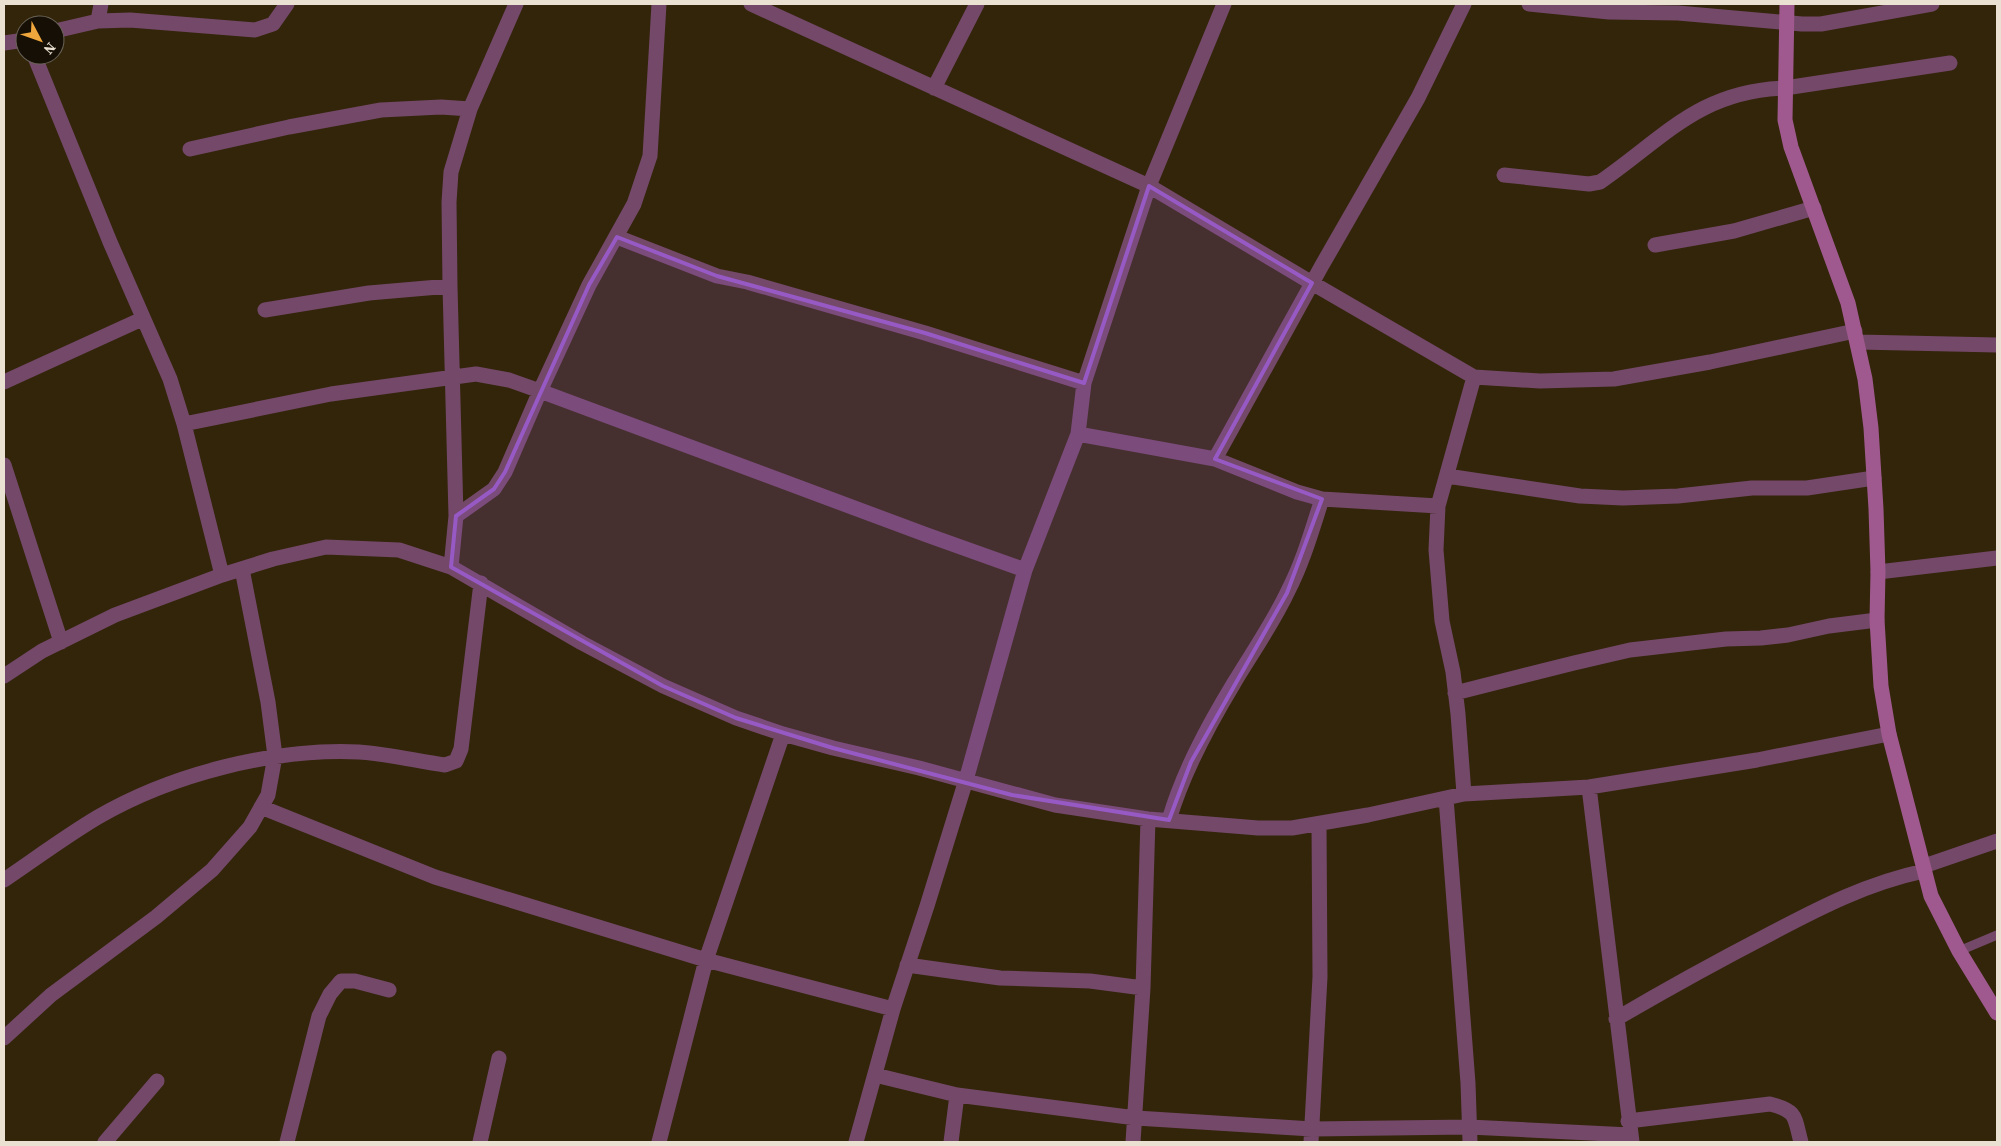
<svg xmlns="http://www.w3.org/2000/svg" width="2001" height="1146" viewBox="0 0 2001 1146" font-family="'Source Serif 4',serif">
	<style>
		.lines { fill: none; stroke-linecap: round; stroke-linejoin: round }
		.lane { stroke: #744869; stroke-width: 9 }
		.street { stroke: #744869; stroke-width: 15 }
		.secondary { stroke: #9f598e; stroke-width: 15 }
		.marked { fill: #9759c4; fill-opacity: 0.2; stroke: #9759c4; stroke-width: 4; stroke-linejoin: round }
	</style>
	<rect width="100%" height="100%" fill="#32250a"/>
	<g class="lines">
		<path class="lane" d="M1959,951L1997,935"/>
		<path class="street" d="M751,4L1149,186L1312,283L1474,377L1540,381L1614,379L1710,362L1855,331
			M1529,4L1609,12L1678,13L1802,24H1821L1932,4
			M98,21L101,4
			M55,31L98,21L130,20L255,30L273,24L287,4
			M4,43L25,40
			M34,55L110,242L170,379L184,424L222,575
			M934,88L977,4
			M190,149L289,127L381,110L441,107L470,109
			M1504,175L1589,184L1600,182C1665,137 1699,91 1785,88L1950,63
			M617,237L717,276L747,282L925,333L1084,383
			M1655,245L1734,231L1814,208
			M265,310L369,293L450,286
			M1858,342L1997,345
			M4,382L142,319
			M184,424L331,394L476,374L509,380L540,391L927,535L1025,570
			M1078,434L1215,459L1297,492L1322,499L1438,506
			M1215,459L1321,267L1418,98L1464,4
			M4,465L61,642
			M1447,476L1580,496L1623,498L1678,496L1752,488H1807L1874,478
			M456,516L494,489L505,472L540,391L589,285L634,204L650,156L659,4
			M451,567L456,516L450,286L449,202L451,172L470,109L516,4
			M1878,572L1997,558
			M4,676L42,651L115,615L222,575L273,559L326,547L399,550L451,567L582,643L663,686L736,718L783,734L833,748L919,768L1055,805L1148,819L1258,828H1292L1368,815L1464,794L1589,787L1757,760L1889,734
			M1455,693L1574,663L1630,650L1726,639L1761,638L1788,635L1829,626L1877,620
			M1589,787L1632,1142
			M1464,794L1458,714L1453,672L1442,621L1436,550L1438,506L1474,377
			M1446,798L1468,1083L1470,1142
			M261,807L435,877L706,960L893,1009
			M1169,820C1183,772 1208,726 1234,683C1252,653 1273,623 1288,591C1303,562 1312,530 1322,499
			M1924,866L1997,841
			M4,880C35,859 66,836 98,817C172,774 274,748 359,752C388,754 417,761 445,765L456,761L461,749L481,583
			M907,965L1000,978L1090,981L1143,988
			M1616,1019C1667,989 1718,961 1770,934C1821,907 1868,883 1924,871
			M4,1038L51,995L156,917L212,870L250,827L268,795L275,756L268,702L242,569
			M875,1075L957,1095L1136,1118L1312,1129L1469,1127L1630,1135
			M1628,1121L1770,1104C1798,1111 1794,1117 1801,1142
			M105,1142L157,1081
			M287,1142L319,1016L330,994L341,981H355L389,990
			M480,1142L499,1058
			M659,1142L706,960L783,734
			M856,1142L893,1009L927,906L966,780L1025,570L1078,434L1084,383L1149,186L1224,4
			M951,1142L957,1095
			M1133,1142L1143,988L1148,819
			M1311,1142L1320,977L1319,824"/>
		<path class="secondary" d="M1787,4L1785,120L1791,147L1848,303L1865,379L1871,428L1876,509L1878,572L1877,620L1881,686L1889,734L1931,896L1959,951L1997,1013"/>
	</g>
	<path class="marked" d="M1149,186L1312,283L1215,459L1322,499L1287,593L1191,762L1169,820L1012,795L833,748L736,718L663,686L451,567L456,516L494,489L505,472L589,285L617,237L717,276L925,333L1084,383Z"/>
	<rect width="2001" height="1146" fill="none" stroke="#eae1d2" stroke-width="10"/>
	<g transform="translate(40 40) rotate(131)"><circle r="24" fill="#150f05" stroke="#6a6357"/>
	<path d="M0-4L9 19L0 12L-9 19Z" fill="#efa73d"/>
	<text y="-8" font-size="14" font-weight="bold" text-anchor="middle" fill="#eae1d2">N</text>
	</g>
</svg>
